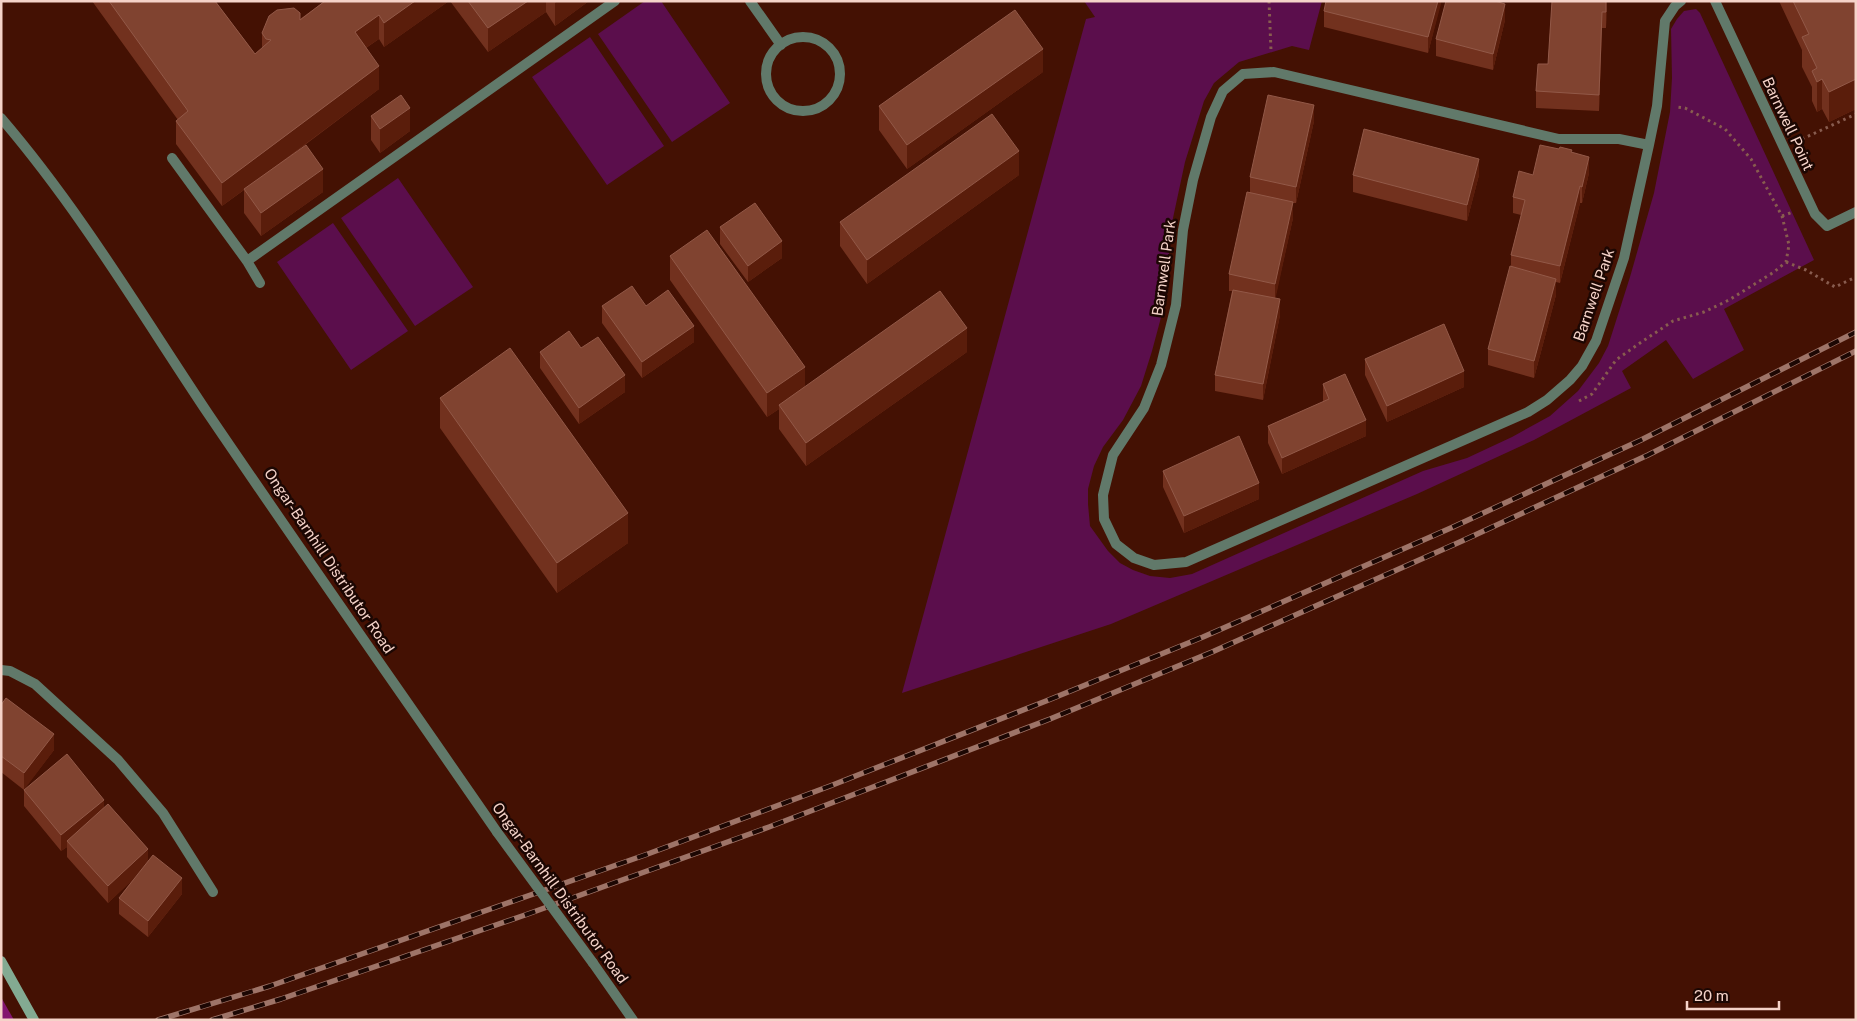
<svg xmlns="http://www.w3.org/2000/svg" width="1857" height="1021" viewBox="0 0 1857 1021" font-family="'Public Sans',sans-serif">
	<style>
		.green { fill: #5b0e4c }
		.forest { fill: #83166f }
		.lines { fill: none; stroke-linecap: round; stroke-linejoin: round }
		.path { stroke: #885c4f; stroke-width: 3; stroke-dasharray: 2.5 4; stroke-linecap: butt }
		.service { stroke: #61796a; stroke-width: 10 }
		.minor { stroke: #61796a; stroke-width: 10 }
		.tertiary { stroke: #61796a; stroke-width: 10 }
		.secondary { stroke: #83aa92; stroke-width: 10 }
		.rail-casing { stroke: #9e7468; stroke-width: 5.5 }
		.rail { stroke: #1c0703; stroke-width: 4; stroke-dasharray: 11; stroke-linecap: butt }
		.tertiary-bridge { stroke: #61796a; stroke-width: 10 }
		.wall { fill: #72311e }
		.shaded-wall { fill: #5a1d0b }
		.building { fill: #804330; stroke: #925948 }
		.labels { text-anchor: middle; stroke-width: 5; stroke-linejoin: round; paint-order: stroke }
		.street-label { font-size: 15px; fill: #f5d3c9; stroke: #1c0703 }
	</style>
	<rect width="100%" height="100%" fill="#441103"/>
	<path class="green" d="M645,1H661L730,103L672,142L598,34Z
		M1084,1H1322L1309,50L1292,46L1239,62L1214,83L1204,101L1185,162L1173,218L1163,310L1152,351L1141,386L1123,420L1103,447L1094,466L1088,489V504L1090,526L1108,551L1120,563L1133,570L1150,576L1170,578L1192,574L1423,471L1467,458L1512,437L1550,416L1578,391L1599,363L1608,346L1630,277L1654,193L1670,112L1672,78L1671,29L1677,19L1684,11L1696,9L1700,13L1814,260L1724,309L1744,350L1693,379L1666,340L1622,371L1631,388L1534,440L1417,494L1111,624L902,693L1086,19L1095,17Z
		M590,37L664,146L607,185L532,77Z
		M398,178L473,287L415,326L341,218Z
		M333,223L408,331L351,370L277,262Z"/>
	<path class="forest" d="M1,997L14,1020H1Z"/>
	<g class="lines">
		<path class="path" d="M1269,1L1271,51
			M1802,139L1856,114
			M1782,216L1793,212
			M1786,262L1806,270L1835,287L1856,277
			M1579,401L1592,394L1616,360L1640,343L1673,321L1704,312L1729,300L1774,272L1786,262L1789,245L1782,216L1751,159L1725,129L1685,108L1677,107"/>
		<path class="service" d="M750,1L781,45
			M766 74a37 37 0 1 1 74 0a37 37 0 1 1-74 0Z
			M172,158L247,261L260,283
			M247,261L615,1"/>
		<path class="minor" d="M1715,1L1815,214L1827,226L1856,212
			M1649,145L1619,139H1559L1274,72L1243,74L1223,91L1211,117L1193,180L1183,230L1176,305L1161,365L1144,408L1113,455L1103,495L1104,519L1116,544L1134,558L1154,565L1186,562L1528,412L1547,400L1570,380L1582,366L1596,341L1624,258L1649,145L1657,106L1665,21L1675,6L1681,1
			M1,670L10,671L35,684L118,760L163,813L213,892"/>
		<path class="tertiary" d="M1,118C80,210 142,315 209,415C304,555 401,693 497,832
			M593,963L633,1020"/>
		<path class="secondary" d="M1,961L34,1020"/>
		<defs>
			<path id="rail" d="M158,1020L270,986L645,855L830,786L1046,701L1203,637L1453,527L1641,440L1856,332
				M212,1020L281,999L525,915L769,827L1050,719L1212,652L1462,541L1648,455L1856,351"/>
		</defs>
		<use href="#rail" class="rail-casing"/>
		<use href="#rail" class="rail"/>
		<path class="tertiary-bridge" d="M497,832L593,963"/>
	</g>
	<path class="wall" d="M92,1H215L255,54L262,48V33L300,19L325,1H449L384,47L379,39L366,48L379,89L265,175L323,192L261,236L244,213V190L222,206L176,144V121L178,120Z
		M450,1H589L555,26L546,12L488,52Z
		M1441,1L1428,53L1324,27V11Z
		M1552,1H1607L1606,28H1602L1599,111L1536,108V91L1548,64Z
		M1779,1H1856V109L1829,122L1822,109L1817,112L1812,101V87L1802,67V50Z
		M1505,20L1493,70L1436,56V39Z
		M1043,72L907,169L879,130V106Z
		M371,116L410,131L380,153L371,140Z
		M1314,121L1296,203H1293V218L1275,298L1280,315L1263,400L1215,391V375L1232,291H1229V274L1250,193V177Z
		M1572,152L1589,173L1582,203H1580L1560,283L1556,282V295L1534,378L1488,365V349L1511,267V255L1521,215L1513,213V197L1533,175Z
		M1019,175L867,284L840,246V222Z
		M1353,175H1479L1467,221L1353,192Z
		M720,227L782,258L748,282L720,244Z
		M670,256L805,387L967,352L806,466L779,429V409L767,417L670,280Z
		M602,306H646L694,342L642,378L602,323Z
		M581,348L625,392L579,424L540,368V352Z
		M1365,359L1464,387L1387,422L1365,375Z
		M1323,384L1366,436L1282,474L1268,443V426L1323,402Z
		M440,398L628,543L557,593L440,428Z
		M1163,471L1259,499L1184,533L1163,487Z
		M1,705L54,750L24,789L104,808L148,860L182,894L148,937L119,914V898L133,879L108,903L67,857V847L61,851L24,806V790L1,772Z"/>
	<path class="shaded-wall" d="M415,1H449L384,47V23Z
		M528,1H546V12L488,52V28Z
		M557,1H589L555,26V3Z
		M1438,1H1441V4L1428,53V37Z
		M1606,1H1607L1606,28Z
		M1505,4V20L1493,70V54Z
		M1602,12V28L1599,111V95Z
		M379,15V39L355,55V32Z
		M1043,49V72L907,169V145Z
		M379,66V89L222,206V183Z
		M1822,79V109L1817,112V82Z
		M1856,79V109L1829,122V92Z
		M1314,105V121L1296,203V187Z
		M410,108V131L380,153V129Z
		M1019,151V175L867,284V260Z
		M1589,157V173L1582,203V187Z
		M1479,159V175L1467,221V205Z
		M323,169V192L261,236V213Z
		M1580,186V203L1560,283V266Z
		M1293,202V218L1275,301V284Z
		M782,241V258L748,282V266Z
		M1556,279V295L1534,378V361Z
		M1280,299V315L1263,400V384Z
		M694,326V342L642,378V362Z
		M967,328V352L806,466V443Z
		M805,367V391L779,405V409L767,417V393Z
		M1464,371V387L1387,422V406Z
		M625,375V392L579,424V408Z
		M1366,420V436L1282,474V458Z
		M1259,483V499L1184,533V516Z
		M628,513V543L557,593V563Z
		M54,734V750L24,790V773Z
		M104,800V816L67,841V847L61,851V835Z
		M148,849V866L108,903V886Z
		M182,878V894L148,937V921Z"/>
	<path class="building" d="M109,1H215L255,54L271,40L266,39L262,33L269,16L277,10L294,8L300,13V20L325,1H415L384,23L379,15L355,32L379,66L222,183L176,121L188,111Z
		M468,1H528L488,28Z
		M1326,1H1438L1428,37L1324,11Z
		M1446,1H1495L1505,4L1493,54L1436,39Z
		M1552,1H1606V12H1602L1599,95L1536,91L1538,64H1548Z
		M1793,1H1856V79L1829,92L1822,79L1817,82L1812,71L1817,68L1802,37L1809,34Z
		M1015,10L1043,49L907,145L879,106Z
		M401,95L410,108L380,129L371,116Z
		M1268,95L1314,105L1296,187L1250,177Z
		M992,114L1019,151L867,260L840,222Z
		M1364,129L1479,159L1467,205L1353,175Z
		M306,145L323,169L261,213L244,189Z
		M1540,145L1559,149L1560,147L1572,150L1571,152L1589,157L1582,187L1580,186L1560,266L1511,255L1525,200L1513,197L1519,171L1533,175Z
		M1247,192L1293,202L1275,284L1229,274Z
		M755,203L782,241L748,266L720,227Z
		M707,230L805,367L767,393L670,256Z
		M1510,266L1556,279L1534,361L1488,349Z
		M632,286L646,306L668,290L694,326L642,362L602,306Z
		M1233,290L1280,299L1263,384L1215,375Z
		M940,291L967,328L806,443L779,405Z
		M1444,324L1464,371L1387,406L1365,359Z
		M569,331L581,348L598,337L625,375L579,408L540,352Z
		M510,348L628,513L557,563L440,398Z
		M1345,374L1366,420L1282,458L1268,426L1329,399L1323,384Z
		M1239,436L1259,483L1184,516L1163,471Z
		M6,698L54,734L24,773L1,756V705Z
		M67,754L104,800L61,835L24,790Z
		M108,804L148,849L108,886L67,841Z
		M153,855L182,878L148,921L119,898Z"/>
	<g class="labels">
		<g class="street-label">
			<text transform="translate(1788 124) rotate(65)" y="5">Barnwell Point</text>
			<text transform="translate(1164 268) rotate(-82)" y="5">Barnwell Park</text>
			<text transform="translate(1594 295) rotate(-71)" y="5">Barnwell Park</text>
			<text transform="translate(329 561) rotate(56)" y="5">Ongar-Barnhill Distributor Road</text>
			<text transform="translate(560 893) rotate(54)" y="5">Ongar-Barnhill Distributor Road</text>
		</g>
	</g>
	<rect width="1857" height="1021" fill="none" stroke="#f5d3c9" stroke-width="5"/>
	<path d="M1687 1001v8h92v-8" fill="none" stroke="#f5d3c9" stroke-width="2.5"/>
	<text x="1694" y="1001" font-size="15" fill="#f5d3c9" stroke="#1c0703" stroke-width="4" paint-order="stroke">20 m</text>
</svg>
